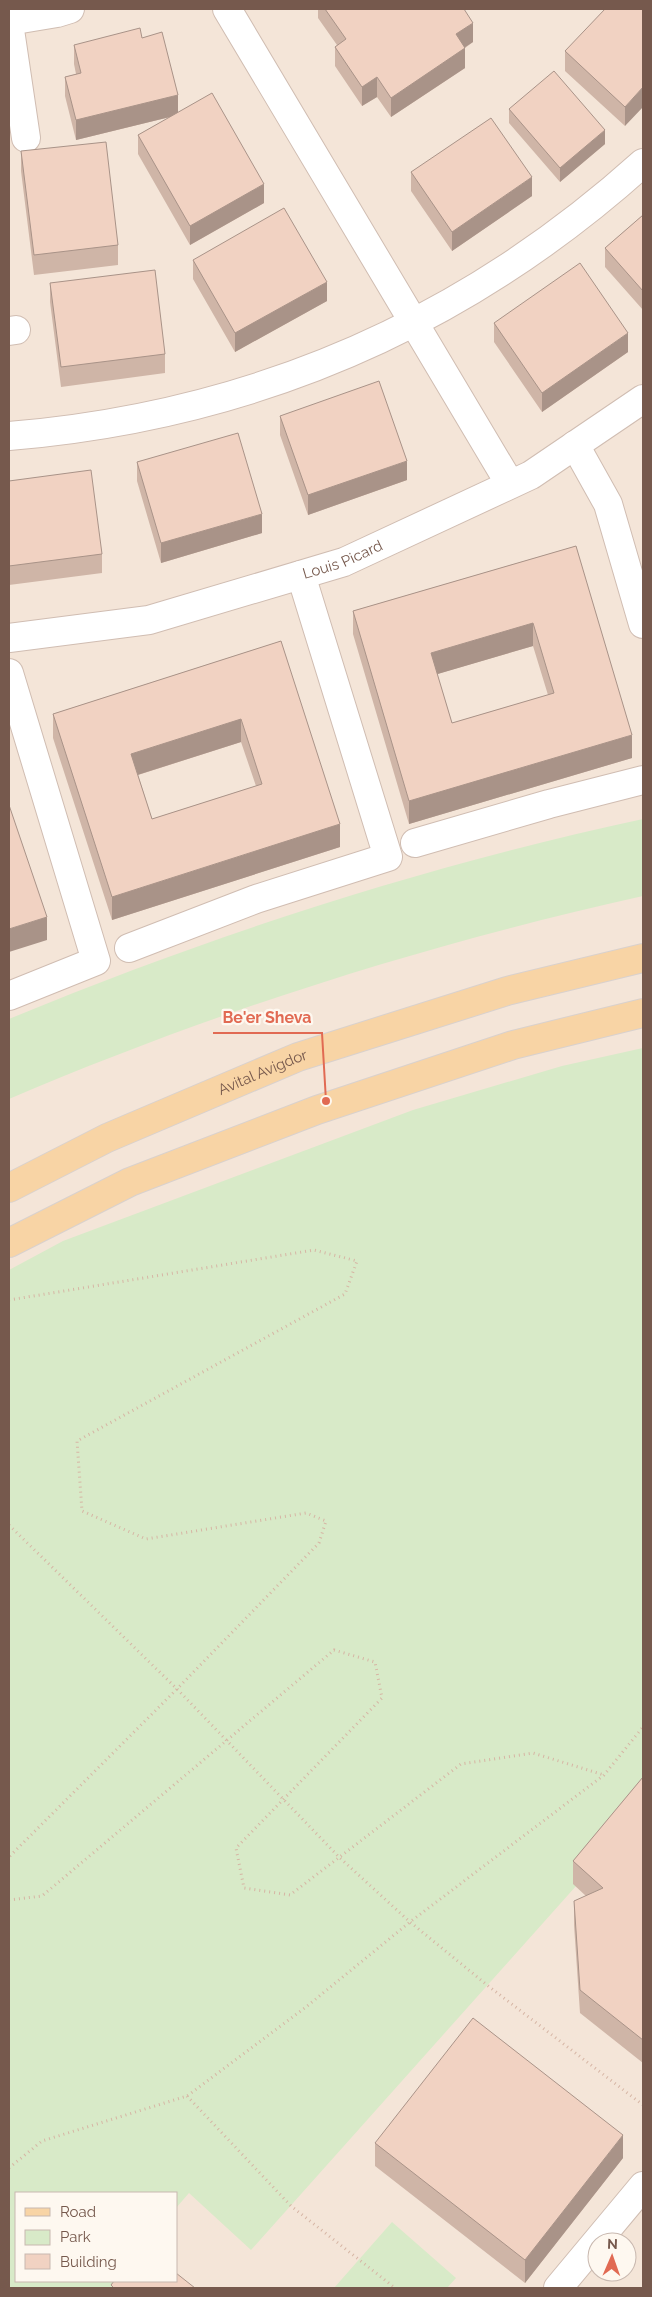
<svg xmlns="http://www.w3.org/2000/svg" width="652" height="2297" viewBox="0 0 652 2297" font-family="Raleway,sans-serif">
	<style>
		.residential { fill: #f4e5d8; fill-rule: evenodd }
		.green { fill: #d8eac8 }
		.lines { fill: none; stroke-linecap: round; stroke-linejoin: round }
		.minor-casing { stroke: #d0bdb2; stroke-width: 30 }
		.major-casing { stroke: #d9d1cd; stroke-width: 30 }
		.path { stroke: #d6b5a4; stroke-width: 3; stroke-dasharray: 1 4; stroke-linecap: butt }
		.minor { stroke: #fff; stroke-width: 28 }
		.major { stroke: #f8d4a5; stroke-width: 28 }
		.wall { fill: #cfb5a7; fill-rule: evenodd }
		.shaded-wall { fill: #a99388 }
		.building { fill: #f1d2c2; stroke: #a99388; fill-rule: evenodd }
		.labels { text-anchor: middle; stroke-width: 4.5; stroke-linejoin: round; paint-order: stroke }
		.street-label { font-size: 15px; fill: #76594d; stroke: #fef8f0 }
		.leader { fill: none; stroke: #e16a53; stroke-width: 2 }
		.callout-dot { fill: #e16a53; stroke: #fef8f0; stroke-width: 2 }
		.callout-label { font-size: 16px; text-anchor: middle; font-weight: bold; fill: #e16a53; stroke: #fef8f0; stroke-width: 4.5; stroke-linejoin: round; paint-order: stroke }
	</style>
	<rect width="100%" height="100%" fill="#fcf4ea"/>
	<path class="residential" d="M9,9H643V2288H9ZM16,2193H176V2281H16ZM597,2242H627V2272H597Z"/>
	<path class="green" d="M643,819V896C424,945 215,1011 9,1099V1019C214,934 426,866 643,819Z
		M643,1048V1811L251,2250L189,2193L176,2208V2193H16V2281H117L111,2288H9V1270L63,1241L413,1110L562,1066Z
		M392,2222L456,2278L447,2288H334Z"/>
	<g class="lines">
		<defs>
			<g id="minor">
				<path d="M227,9L510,484"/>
				<path d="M9,21L57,13L70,9"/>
				<path d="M9,23L26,138"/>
				<path d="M9,331L16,330"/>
				<path d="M9,436C250,416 462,326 643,163"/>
				<path d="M575,445L608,504L643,624"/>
				<path id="s1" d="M9,638L149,620L344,562L531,475L643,399"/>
				<path d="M9,673L96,961L9,996"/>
				<path d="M415,843L549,804L643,780"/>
				<path d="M129,948L256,899L388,857L301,575"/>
				<path d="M558,2288L643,2186"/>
			</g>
			<g id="major">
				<path id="s2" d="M9,1188L107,1138L298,1057L507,991L643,958"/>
				<path d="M9,1243L130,1182L317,1110L513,1045L643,1013"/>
			</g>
		</defs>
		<use href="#minor" class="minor-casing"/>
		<use href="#major" class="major-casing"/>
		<path class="path" d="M9,1300L314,1250L357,1261L345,1294L77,1441L82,1511L146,1539L306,1513L326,1521L319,1543L177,1689L9,1857
			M9,1525L177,1689L339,1857L410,1922L487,1985L643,2105
			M9,1900L42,1896L334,1650L375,1662L382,1698L236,1848L244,1888L290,1895L461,1764L533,1753L604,1775
			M187,2096L291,2206L395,2288
			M9,2168L42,2141L187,2096L306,2007L410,1922L604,1775L643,1727"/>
		<use href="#minor" class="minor"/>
		<use href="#major" class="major"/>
	</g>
	<path class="wall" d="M318,9H464L473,42L465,48V68L391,117L377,97L362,106L335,66V47L337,45L318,18Z
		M643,9L625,126L565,71V51Z
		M142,38L178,112L264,203L190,245L138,154V135L170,117L76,140L65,96V77L76,74L74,64V45Z
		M509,109L605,144L560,182L509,123Z
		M21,151L118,245V265L34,275L21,171Z
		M411,172L532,196L452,251L411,191Z
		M643,215V310L605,267V248Z
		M193,260L327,301L235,352L193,279Z
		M50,283L165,354V373L61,387L50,302Z
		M494,323L628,352L542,412L494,342Z
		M280,416L407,480L308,515L280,435Z
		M137,462L262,533L161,563L137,481Z
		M9,481L102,554V573L9,585Z
		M576,546L632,758L409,824L353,634V611ZM533,646L548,695L452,723L437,674Z
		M281,641L340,847L112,920L53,738V714ZM241,742L256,786L152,819L138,775Z
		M643,1777V2063L580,2013L574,1925V1901L586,1896L573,1884V1861Z
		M375,2143L623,2158L525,2283L375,2166Z"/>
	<path class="shaded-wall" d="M473,23V42L456,53V34Z
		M465,48V68L391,117V98Z
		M377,77V97L362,106V87Z
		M643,87V107L625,126V107Z
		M178,95V115L76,140V120Z
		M605,130V144L560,182V168Z
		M532,177V196L452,251V232Z
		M264,184V203L190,245V226Z
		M327,282V301L235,352V333Z
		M628,333V352L542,412V393Z
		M407,461V480L308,515V495Z
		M262,514V533L161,563V543Z
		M533,623V646L431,676V653Z
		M241,719V742L131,777V754Z
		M632,735V758L409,824V801Z
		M340,824V847L112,920V897Z
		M47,917V940L9,952V929Z
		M623,2135V2158L525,2283V2260Z"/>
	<path class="building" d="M325,9H464L473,23L456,34L465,48L391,98L377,77L362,87L335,47L346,39Z
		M605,9H643V87L625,107L565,51Z
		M140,28L142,38L162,32L178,95L76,120L65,77L81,73L74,45Z
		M554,71L605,130L560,168L509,109Z
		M212,93L264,184L190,226L138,135Z
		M491,118L532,177L452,232L411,172Z
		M106,142L118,245L34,255L21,151Z
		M284,208L327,282L235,333L193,260Z
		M643,215V291L605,248Z
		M580,263L628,333L542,393L494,323Z
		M155,270L165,354L61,367L50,283Z
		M379,381L407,461L308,495L280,416Z
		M238,433L262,514L161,543L137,462Z
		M91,470L102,554L9,566V481Z
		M576,546L632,735L409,801L353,611ZM533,623L554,693L452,723L431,653Z
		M281,641L340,824L112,897L53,714ZM241,719L262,784L152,819L131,754Z
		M9,805L47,917L9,929Z
		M643,1777V2040L580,1990L574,1901L603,1888L573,1861Z
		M473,2018L623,2135L525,2260L375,2143Z
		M176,2273L195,2288H114L111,2285L114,2281H176Z"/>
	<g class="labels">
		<g class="street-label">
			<text dy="5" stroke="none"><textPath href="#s1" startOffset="344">Louis Picard</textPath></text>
			<text dy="5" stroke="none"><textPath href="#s2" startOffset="279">Avital Avigdor</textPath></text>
		</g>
	</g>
	<path class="leader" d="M326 1101L322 1033H213"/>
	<circle class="callout-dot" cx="326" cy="1101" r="5"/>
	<g class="callout-label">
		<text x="267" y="1023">Be'er Sheva</text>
	</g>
	<rect width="652" height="2297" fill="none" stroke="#76594d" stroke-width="20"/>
	<rect x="15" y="2192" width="162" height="90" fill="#fef8f0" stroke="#c8b8af"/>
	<rect x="25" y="2208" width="25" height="8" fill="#f8d4a5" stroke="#c8b8af"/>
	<text x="60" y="2217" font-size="15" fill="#76594d">Road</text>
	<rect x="25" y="2230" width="25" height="15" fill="#d8eac8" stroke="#c8b8af"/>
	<text x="60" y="2242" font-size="15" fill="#76594d">Park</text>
	<rect x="25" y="2254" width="25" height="15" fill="#f1d2c2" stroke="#c8b8af"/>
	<text x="60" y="2267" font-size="15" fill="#76594d">Building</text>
	<g transform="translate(612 2257) rotate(2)"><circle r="24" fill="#fef8f0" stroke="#c8b8af"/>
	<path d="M0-4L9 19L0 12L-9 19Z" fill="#e16a53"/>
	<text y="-8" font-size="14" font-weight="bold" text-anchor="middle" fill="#76594d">N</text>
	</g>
</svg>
